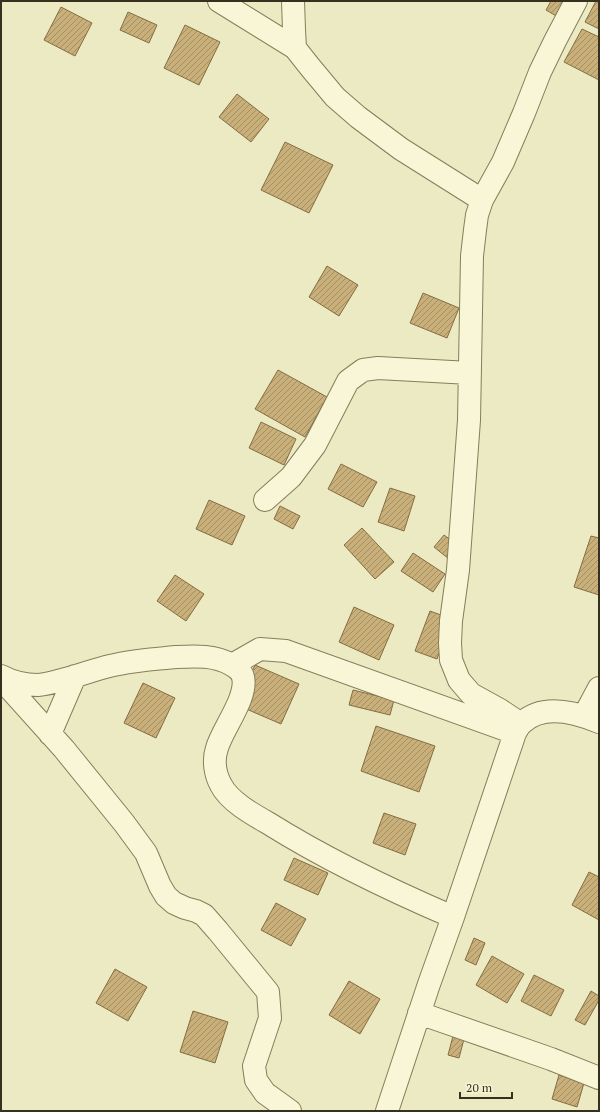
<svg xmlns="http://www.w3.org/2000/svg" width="600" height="1112" viewBox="0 0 600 1112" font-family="'PT Serif',serif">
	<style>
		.building { fill: url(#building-hatch); stroke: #846d41 }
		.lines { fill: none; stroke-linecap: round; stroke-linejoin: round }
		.minor-casing { stroke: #867d5b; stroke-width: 24 }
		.minor { stroke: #f8f6d6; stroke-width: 22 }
	</style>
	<defs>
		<pattern id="building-hatch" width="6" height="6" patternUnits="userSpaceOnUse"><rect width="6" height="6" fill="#c9af7a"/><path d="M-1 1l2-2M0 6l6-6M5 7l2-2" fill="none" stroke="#a48f63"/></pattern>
	</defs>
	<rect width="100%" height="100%" fill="#eceac3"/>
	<path class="building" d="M551,1H568L558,17L546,10Z
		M596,1H599V29L585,22Z
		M61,7L92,23L75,56L44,40Z
		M128,12L157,25L149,43L120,30Z
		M185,25L220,42L199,85L164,68Z
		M582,29L599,37V80L564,62Z
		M237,94L269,119L251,142L219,117Z
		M285,142L333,165L309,213L261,190Z
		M327,266L358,285L339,316L309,297Z
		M423,293L459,308L447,338L410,323Z
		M278,370L327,397L305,437L255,409Z
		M261,422L296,439L284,465L249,448Z
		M341,464L377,482L363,507L328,489Z
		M390,488L415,496L404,531L378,522Z
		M209,500L245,516L232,545L196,529Z
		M280,506L300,516L293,529L274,519Z
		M362,528L394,562L375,579L344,545Z
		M444,535L464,550L454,563L434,547Z
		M591,536L599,538V595L574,587Z
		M413,553L445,574L433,592L401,571Z
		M175,575L204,594L186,621L157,601Z
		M354,607L394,625L379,660L339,642Z
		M430,611L452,619L437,659L415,651Z
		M255,665L299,684L281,724L237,705Z
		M143,683L175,698L156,738L124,723Z
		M353,690L394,700L390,715L349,705Z
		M376,726L435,746L419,792L361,771Z
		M384,813L416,824L405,855L373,843Z
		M294,858L328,873L318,895L284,880Z
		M589,872L599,877V920L572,905Z
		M276,903L306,919L291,946L261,930Z
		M474,938L485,943L476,965L465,960Z
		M492,956L524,974L507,1003L476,985Z
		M115,969L147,987L128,1021L96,1003Z
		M534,975L564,990L551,1016L521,1001Z
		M349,981L380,999L360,1034L329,1015Z
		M591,991L599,996V1000L585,1025L575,1020Z
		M193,1011L228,1022L215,1063L180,1052Z
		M453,1036L464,1039L459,1058L448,1055Z
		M559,1075L584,1083L577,1107L552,1099Z"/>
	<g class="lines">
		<defs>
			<path id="minor" d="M219,1L295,48
				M293,1L294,30L295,48L310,67L335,97L358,117L401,149L482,200
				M265,500L291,477L315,445L348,381L363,370L378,368L470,373
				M232,665L260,649L286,651L515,733
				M1,676C12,682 26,685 38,685C50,684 61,680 73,677C88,672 103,667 119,664C138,660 157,659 176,657C196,656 215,655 232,665C237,668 242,672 243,677C248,697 223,728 217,748C213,760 215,774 221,785C229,801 252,814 268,823C327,860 390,890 453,917
				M1,679L64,749L124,823L146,853L160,886L166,896L174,903L185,908L196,911L204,915L218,931L268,992L270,1018L254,1066L256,1080L265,1093L290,1111
				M584,716L599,688
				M521,724L500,710L471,694L459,680L451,660L450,643L451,621L458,570L469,420L472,256L475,230L477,215L482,200L503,162L524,113L540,72L555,41L576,1
				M50,734L75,676
				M419,1013L551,1059L599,1078
				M387,1111L429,984L453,917L515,733C517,730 519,725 522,723C543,703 575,712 599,722"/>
		</defs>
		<use href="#minor" class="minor-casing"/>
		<use href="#minor" class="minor"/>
	</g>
	<rect width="600" height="1112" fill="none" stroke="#37301e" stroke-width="4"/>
	<path d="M460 1092v6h52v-6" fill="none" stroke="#37301e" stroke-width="2"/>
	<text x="466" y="1092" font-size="12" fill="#37301e" stroke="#f4f3d2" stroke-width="3" paint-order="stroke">20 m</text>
</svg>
